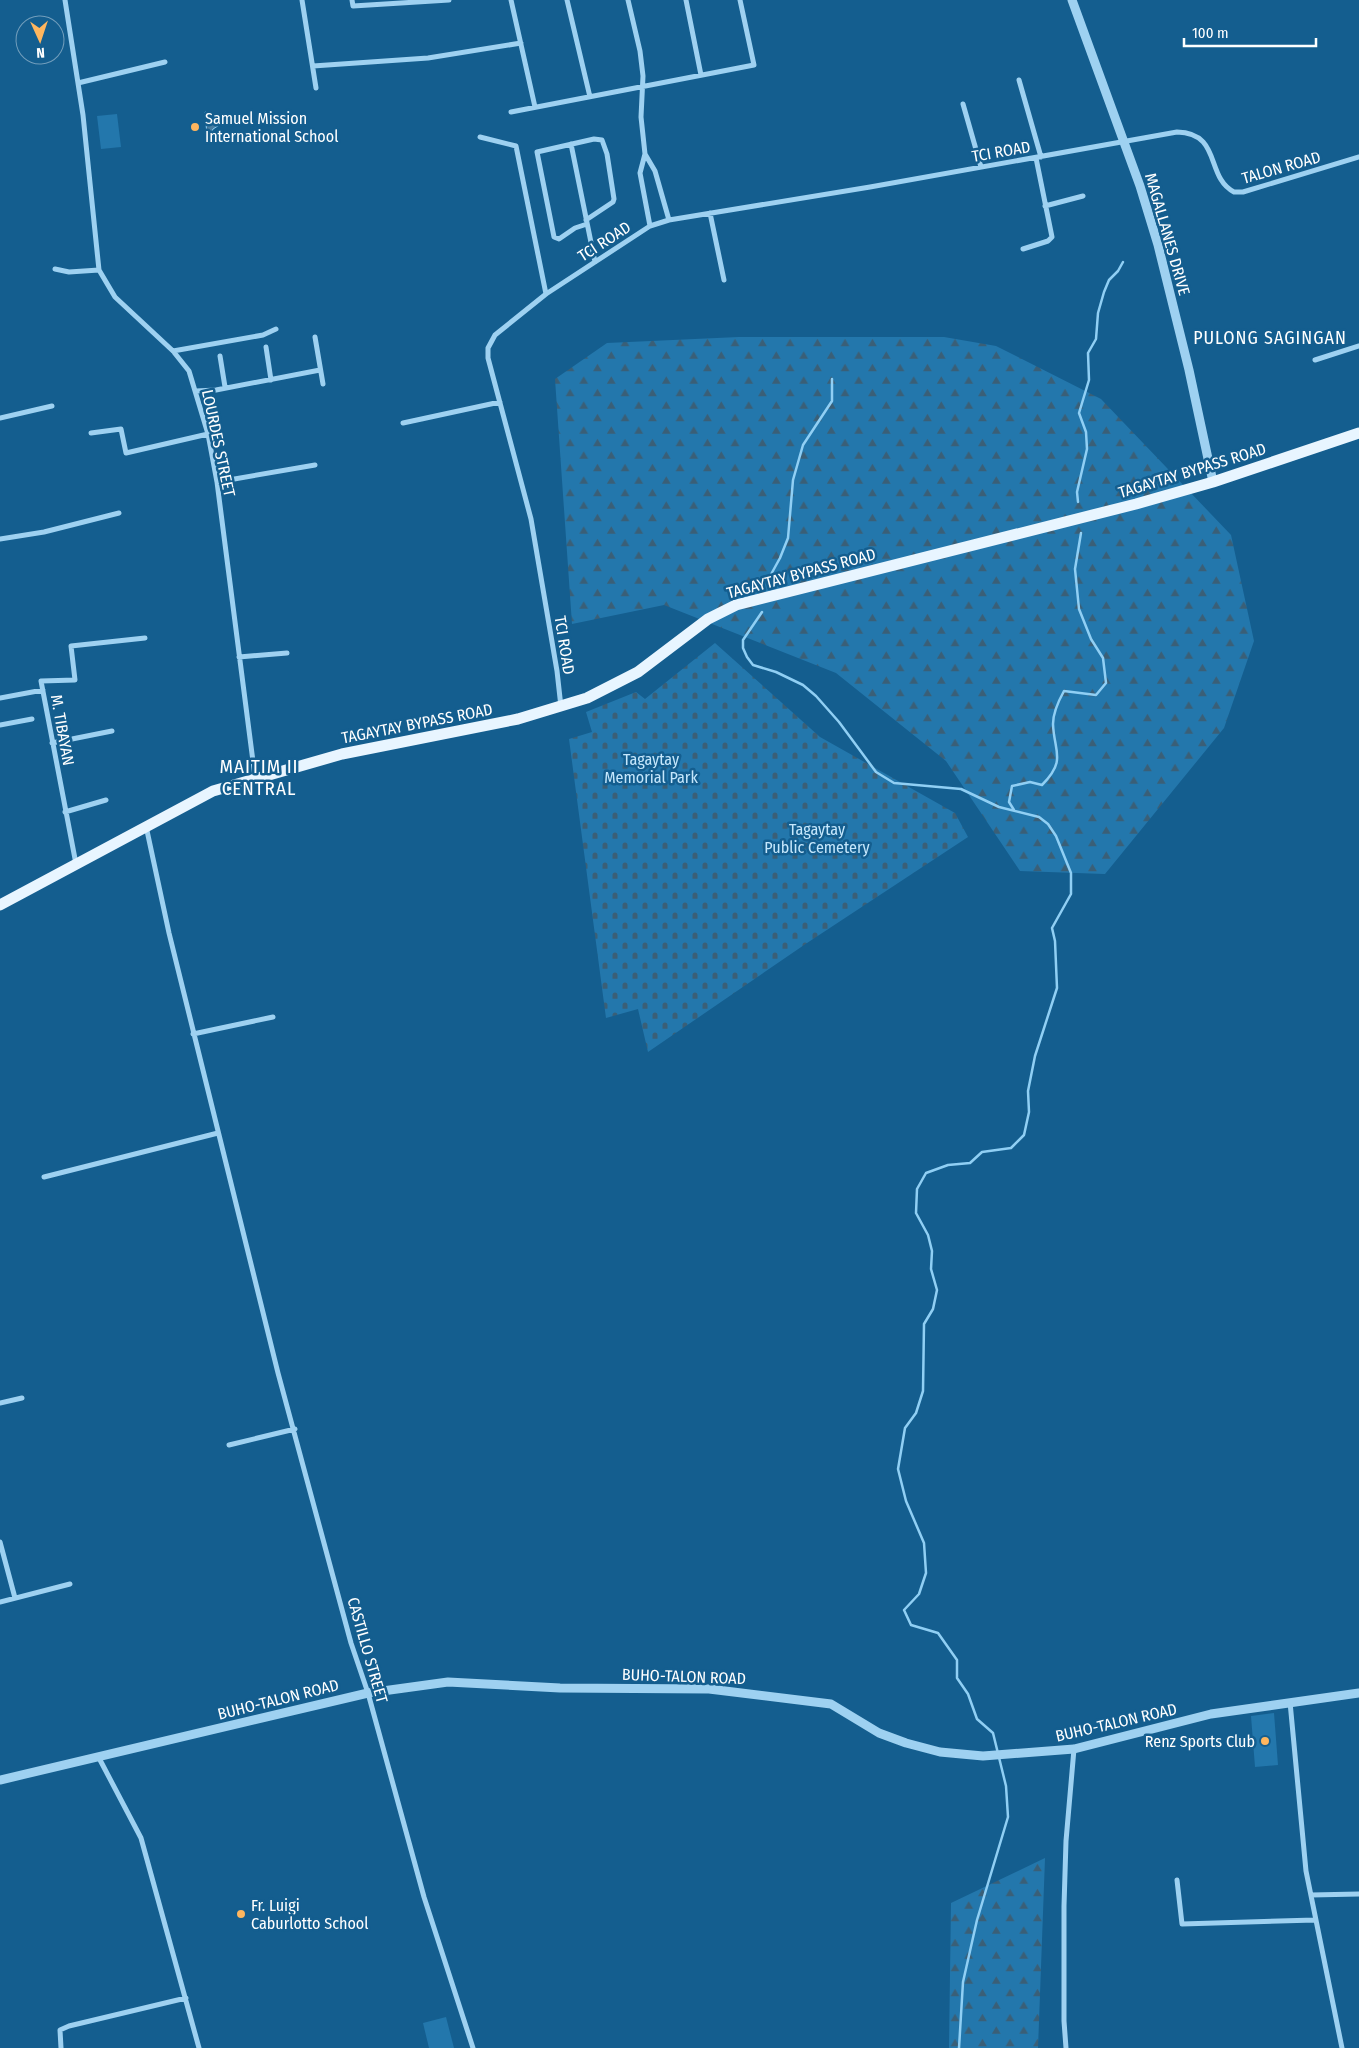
<svg xmlns="http://www.w3.org/2000/svg" width="1359" height="2048" viewBox="0 0 1359 2048" font-family="'Fira Sans Condensed',sans-serif">
	<style>
		.forest { fill: url(#forest-firs) }
		.cemetery { fill: url(#cemetery-stones) }
		.pitch { fill: #2377ac }
		.water { fill: url(#water-ripples); stroke: #90cff4 }
		.lines { fill: none; stroke-linecap: round; stroke-linejoin: round }
		.stream { stroke: #90cff4; stroke-width: 2.5 }
		.minor { stroke: #9ed1f1; stroke-width: 5 }
		.tertiary { stroke: #9ed1f1; stroke-width: 9 }
		.primary { stroke: #e8f5ff; stroke-width: 11 }
		.poi-dot { fill: #ffb65e; stroke: #145e8f; stroke-width: 2 }
		.labels { text-anchor: middle; stroke-width: 5; stroke-linejoin: round; paint-order: stroke }
		.poi-label { font-size: 16px; fill: #fff; stroke: #145e8f; text-anchor: start }
		.street-label { font-size: 16px; fill: #fff; stroke: #145e8f }
		.park-label { font-size: 16px; fill: #c5e7fc; stroke: #145e8f }
		.neighbourhood-label { font-size: 18px; letter-spacing: 1px; fill: #fff; stroke: #145e8f }
		.quarter-label { font-size: 19px; letter-spacing: 1px; fill: #fff; stroke: #145e8f }
	</style>
	<defs>
		<pattern id="forest-firs" width="22" height="20" patternUnits="userSpaceOnUse" patternTransform="scale(1.25)"><rect width="22" height="20" fill="#2377ac"/><path d="M5 1l3.5 6h-7zM16 11l3.5 6h-7z" fill="#3a5f77"/></pattern>
		<pattern id="cemetery-stones" width="16" height="16" patternUnits="userSpaceOnUse" patternTransform="scale(1.25)"><rect width="16" height="16" fill="#2377ac"/><path d="M2 7V4a2 2 0 0 1 4 0v3zM10 15v-3a2 2 0 0 1 4 0v3z" fill="#3a5f77"/></pattern>
		<pattern id="water-ripples" width="26" height="14" patternUnits="userSpaceOnUse" patternTransform="scale(1.25)"><rect width="26" height="14" fill="#497ea2"/><path d="M2 4q2-2 4 0t4 0M15 11q2-2 4 0t4 0" fill="none" stroke="#4a6577"/></pattern>
	</defs>
	<rect width="100%" height="100%" fill="#145e8f"/>
	<path class="forest" d="M739,337H944L996,346L1101,399L1231,535L1254,641L1224,728L1105,874L1020,871L946,761L836,673L664,605L572,624L555,379L607,343Z
		M1045,1858L1038,2048H949L951,1903Z"/>
	<path class="cemetery" d="M715,643L820,737L955,813L968,837L807,943L648,1052L638,1009L606,1018L569,739L592,732L586,712L636,692L645,699Z"/>
	<path class="pitch" d="M117,114L121,147L101,149L97,116Z
		M1274,1713L1278,1765L1255,1767L1251,1716Z
		M446,2017L454,2048H429L423,2023Z"/>
	<path class="water" d="M205,112H209L212,118L220,121L221,124L213,129L210,135H207Z"/>
	<g class="lines">
		<path class="stream" d="M1078,502L1077,492L1087,449L1086,432L1079,413L1089,380L1088,353L1096,339L1098,313L1104,292L1109,280L1118,271L1123,262
			M769,578L780,558L788,538L793,480L803,445L832,401V379
			M762,612L743,640V648L747,657L753,665L776,672L803,685L816,696L839,722L876,772L894,783L961,789L999,807L1039,817L1048,824L1056,836L1071,873V894L1052,928L1055,941L1057,988L1035,1056L1028,1091L1029,1112L1024,1135L1011,1148L982,1152L970,1163L948,1165L926,1173L917,1189L916,1213L928,1235L932,1251L931,1269L937,1290L933,1309L924,1324L923,1391L916,1413L905,1428L898,1469L906,1501L924,1543L926,1573L919,1594L904,1610L911,1625L938,1633L957,1660V1678L968,1694L977,1719L993,1733L1006,1786L1008,1817L977,1920L963,1982L959,2048
			M1014,810L1009,802L1012,786L1030,782L1042,785C1067,760 1054,752 1053,724C1053,713 1059,700 1064,691L1096,695L1106,683L1103,658L1091,639L1079,609L1075,569L1081,533"/>
		<path class="minor" d="M65,0L83,115L99,270L115,297L173,351L189,371L208,434L217,482L255,777
			M302,0L316,88
			M352,0L353,6L449,0
			M511,0L535,107
			M567,0L590,97
			M628,0L640,51L643,76L641,117L645,154L640,173L650,226
			M686,0L701,75
			M313,66L428,58L521,43
			M1019,80L1041,157
			M78,83L165,62
			M963,104L981,167
			M511,112L754,65L740,0
			M480,137L516,146L546,294
			M571,144L595,262
			M645,154L655,171L669,220
			M1045,206L1083,196
			M710,213L724,280
			M586,220L613,202L614,199L607,154L602,140L594,139L537,152L554,237L559,239L575,228L587,224
			M1023,249L1048,241L1052,237L1036,158
			M55,269L69,272L99,270
			M315,337L323,384
			M266,347L271,380
			M173,351L263,335L276,329
			M220,356L225,387
			M1315,360L1359,346
			M196,391L216,390L320,370
			M0,418L52,406
			M403,423L500,402
			M91,433L121,429L126,453L208,434
			M217,482L315,465
			M0,539L44,532L119,513
			M239,657L287,653
			M0,698L43,690
			M561,707L557,671L531,519L488,358V348L495,335L546,294L650,226L669,220L870,187L1177,132C1222,133 1205,177 1234,192H1243L1359,157
			M0,725L32,719
			M52,743L112,731
			M65,812L106,800
			M146,826L169,933L278,1373L351,1643L368,1693L424,1897L473,2048
			M76,864L41,681L75,680L71,646L145,638
			M193,1034L273,1017
			M44,1177L218,1133
			M0,1403L22,1398
			M229,1445L295,1429
			M0,1542L15,1598
			M0,1602L70,1584
			M1290,1702L1306,1871L1342,2048
			M99,1758L141,1838L199,2048
			M1177,1880L1182,1924L1315,1920
			M1311,1895L1359,1894
			M61,2048L60,2030L69,2026L186,1998
			M1066,2048L1064,2021V1906L1066,1841L1074,1749"/>
		<path class="tertiary" d="M1072,0L1140,186L1158,245L1189,370L1213,482
			M0,1780L368,1693L448,1682L560,1688L709,1689L831,1704L879,1733L906,1743L940,1752L983,1756L1074,1749L1211,1714L1359,1693"/>
		<path class="primary" d="M0,905L213,791L342,754L518,719L587,698L638,672L708,619L736,605L1136,504L1213,482L1359,433"/>
	</g>
	<g class="poi-dot">
		<circle cx="195" cy="127" r="5"/>
		<circle cx="1265" cy="1741" r="5"/>
		<circle cx="241" cy="1914" r="5"/>
	</g>
	<g class="labels">
		<g class="poi-label">
			<text x="205" y="124">Samuel Mission<tspan x="205" dy="18">International School</tspan></text>
			<text x="1255" y="1747" text-anchor="end">Renz Sports Club</text>
			<text x="251" y="1911">Fr. Luigi<tspan x="251" dy="18">Caburlotto School</tspan></text>
		</g>
		<g class="street-label">
			<text transform="translate(1001 151) rotate(-10)" y="6">TCI ROAD</text>
			<text transform="translate(1281 167) rotate(-16)" y="6">TALON ROAD</text>
			<text transform="translate(1168 234) rotate(74)" y="6">MAGALLANES DRIVE</text>
			<text transform="translate(604 241) rotate(-33)" y="6">TCI ROAD</text>
			<text transform="translate(219 443) rotate(78)" y="6">LOURDES STREET</text>
			<text transform="translate(1192 470) rotate(-17)" y="6">TAGAYTAY BYPASS ROAD</text>
			<text transform="translate(801 573) rotate(-15)" y="6">TAGAYTAY BYPASS ROAD</text>
			<text transform="translate(565 645) rotate(81)" y="6">TCI ROAD</text>
			<text transform="translate(417 723) rotate(-11)" y="6">TAGAYTAY BYPASS ROAD</text>
			<text transform="translate(63 730) rotate(80)" y="6">M. TIBAYAN</text>
			<text transform="translate(368 1650) rotate(74)" y="6">CASTILLO STREET</text>
			<text transform="translate(684 1676) rotate(2)" y="6">BUHO-TALON ROAD</text>
			<text transform="translate(278 1699) rotate(-14)" y="6">BUHO-TALON ROAD</text>
			<text transform="translate(1116 1722) rotate(-13)" y="6">BUHO-TALON ROAD</text>
		</g>
		<g class="park-label">
			<text x="651" y="765">Tagaytay<tspan x="651" dy="18">Memorial Park</tspan></text>
			<text x="817" y="835">Tagaytay<tspan x="817" dy="18">Public Cemetery</tspan></text>
		</g>
		<g class="neighbourhood-label">
			<text x="1270" y="344">PULONG SAGINGAN</text>
		</g>
		<g class="quarter-label">
			<text x="259" y="773">MAITIM II<tspan x="259" dy="22">CENTRAL</tspan></text>
		</g>
	</g>
	<g transform="translate(40 40) rotate(177)"><circle r="24" fill="#145e8f" stroke="#729ebc"/>
	<path d="M0-4L9 19L0 12L-9 19Z" fill="#ffb65e"/>
	<text y="-8" font-size="14" font-weight="bold" text-anchor="middle" fill="#ffffff">N</text>
	</g>
	<path d="M1184 38v8h132v-8" fill="none" stroke="#ffffff" stroke-width="2.5"/>
	<text x="1192" y="38" font-size="15" fill="#ffffff" stroke="#145e8f" stroke-width="4" paint-order="stroke">100 m</text>
</svg>
